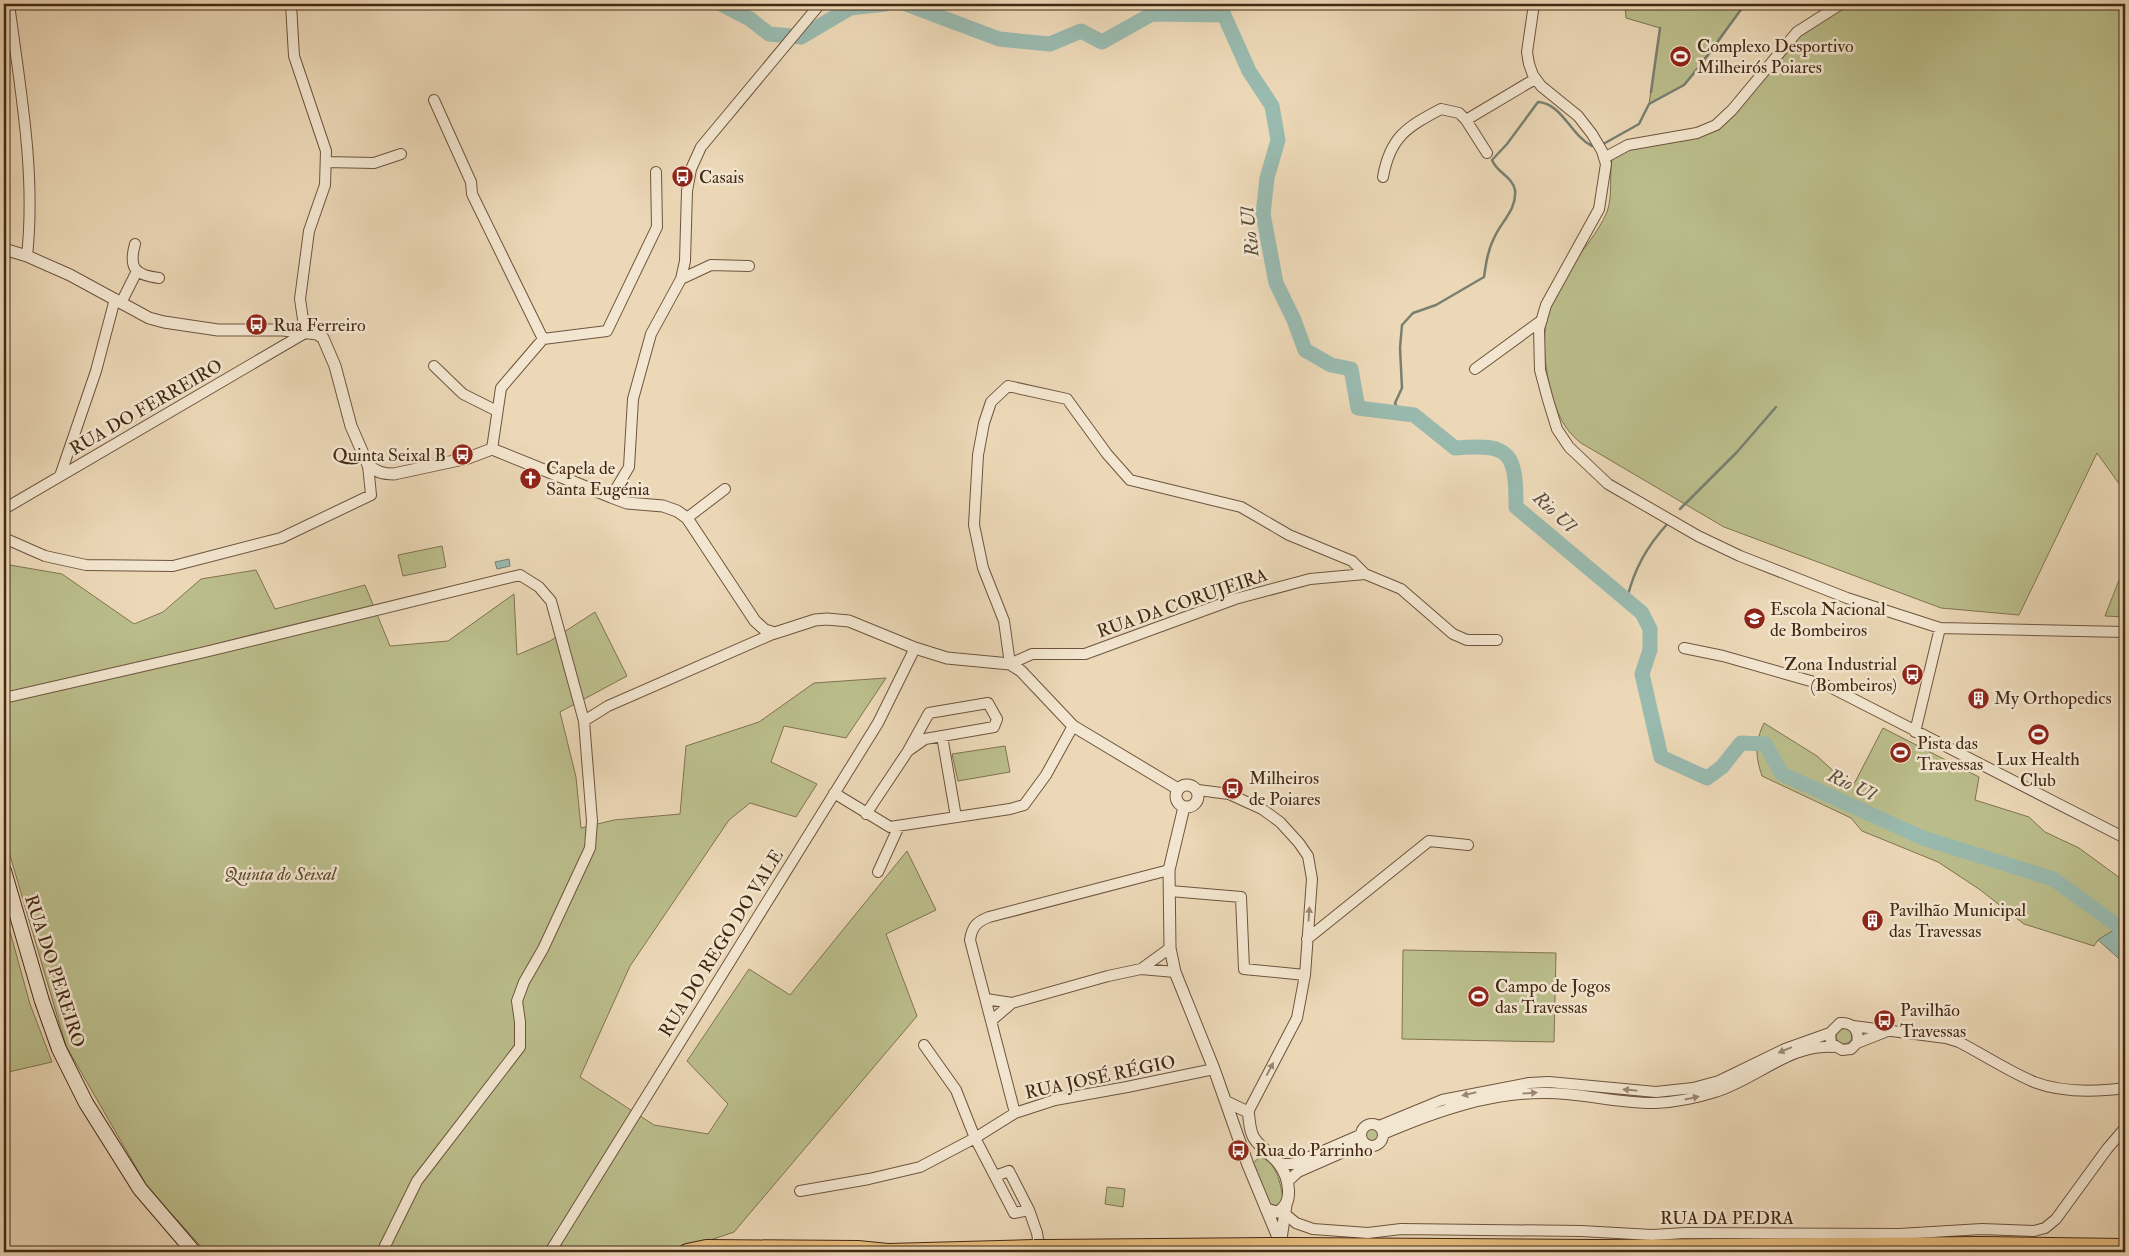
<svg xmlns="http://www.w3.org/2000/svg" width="2129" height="1256" viewBox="0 0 2129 1256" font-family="'IM FELL Double Pica',serif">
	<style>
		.green { fill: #bbbe8c; stroke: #807350 }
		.water { fill: #99baaf; stroke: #778071 }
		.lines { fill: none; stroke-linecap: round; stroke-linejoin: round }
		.stream { stroke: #778071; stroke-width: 2.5 }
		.river { stroke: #99baaf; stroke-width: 15 }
		.minor-casing { stroke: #6e543d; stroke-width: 12 }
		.tertiary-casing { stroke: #6e543d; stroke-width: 13 }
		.secondary-casing { stroke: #442814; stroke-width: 16 }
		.trunk-casing { stroke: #442814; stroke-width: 18 }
		.minor { stroke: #f3e6d0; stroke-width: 10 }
		.tertiary { stroke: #f3e6d0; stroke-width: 11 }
		.secondary { stroke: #f3e6d0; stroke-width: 14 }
		.trunk { stroke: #e6bc7c; stroke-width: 16 }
		.trunk-bridge-casing { stroke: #442814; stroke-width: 18; stroke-linecap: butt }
		.trunk-bridge { stroke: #e6bc7c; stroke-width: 16 }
		.oneway { fill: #9c8772 }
		.labels { text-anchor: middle; stroke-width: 5; stroke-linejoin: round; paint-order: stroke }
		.poi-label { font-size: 18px; fill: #442814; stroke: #f3e6d0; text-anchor: start }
		.street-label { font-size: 18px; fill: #442814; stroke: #f3e6d0 }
		.park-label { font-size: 18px; font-style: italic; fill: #5c462c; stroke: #f3e6d0 }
		.water-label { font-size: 19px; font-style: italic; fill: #594c3b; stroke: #f3e6d0 }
	</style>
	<rect width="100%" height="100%" fill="#ecd8b7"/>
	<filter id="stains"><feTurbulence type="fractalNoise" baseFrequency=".004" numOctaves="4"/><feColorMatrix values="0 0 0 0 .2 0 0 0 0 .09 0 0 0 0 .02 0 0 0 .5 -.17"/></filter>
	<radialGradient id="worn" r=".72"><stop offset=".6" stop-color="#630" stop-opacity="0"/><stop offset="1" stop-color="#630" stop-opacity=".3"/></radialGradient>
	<path class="green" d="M1625,4H1745L1684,85L1649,104L1660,28L1626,18Z
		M1847,4H1889L1906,9L1910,4H2125V492L2097,453L2019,615L1941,608L1724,527L1581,443C1562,428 1556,410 1550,388C1540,343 1542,307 1569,269C1582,250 1598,233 1607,212C1613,195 1609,176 1612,159L1620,152L1719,130L1795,40Z
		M442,546L446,567L403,576L398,555Z
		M4,564L62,574L134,624L163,612L201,579L256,570L275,609L365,585L390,646L448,641L514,594L517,655L550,641L595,612L627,676L560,712L576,777L581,828L614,820L680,814L686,746L759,722L814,683L886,678L846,738L784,726L771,762L817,784L796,817L750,803L729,820L630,966L580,1077L654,1125L708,1134L728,1104L687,1061L749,969L790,995L907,851L936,910L886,934L917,1016L734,1232L675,1252H206L148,1188L66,1046L4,835Z
		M2125,565V617L2105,616Z
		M1764,723L1817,756L1852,788L1883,728L1979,777L1975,800L2029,817L2045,832L2079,848L2120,878L2125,883V923L2098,940L2094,946L2024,924L1979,889L1938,862L1862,831L1851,818L1762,776C1755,756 1755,742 1764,723Z
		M1005,746L1010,772L958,781L952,754Z
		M4,910L30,1004L52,1062L4,1073Z
		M1403,950L1556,953L1554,1042L1402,1039Z
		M1836 1036a8 8 0 1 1 16 0a8 8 0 1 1-16 0Z
		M1364 1135a7 7 0 1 1 14 0a7 7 0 1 1-14 0Z
		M1260,1157C1277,1162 1280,1183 1283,1198L1278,1206H1271L1253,1163Z
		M1107,1187L1125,1189L1123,1207L1105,1204Z"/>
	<path class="water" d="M509,559L510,566L497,569L495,562Z
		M2125,923V964L2098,940Z"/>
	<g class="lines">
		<path class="stream" d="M1651,92L1660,28
			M1605,143L1639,124L1649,104L1684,85L1700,66L1745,4
			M1400,413L1395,403L1402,388L1400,348L1402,325L1413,313L1436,305L1484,277C1486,263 1488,249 1495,236C1502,221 1517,209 1515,190C1512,176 1497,173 1492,160L1507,144L1538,102C1562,103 1571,136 1592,146
			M1680,509L1737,452L1776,407
			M1627,599C1634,569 1647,546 1669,522"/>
		<path class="river" d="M721,4L750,19L769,34L801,37L850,8L885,4
			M906,4L999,39L1050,44L1081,31L1102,42L1152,14L1224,15L1249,71L1272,106L1278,140L1267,178L1263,214L1276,283L1294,320L1305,350L1331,365L1351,369L1358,408L1414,415L1455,448C1511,443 1516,453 1516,507L1642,613L1650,629V650L1642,674L1661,757L1707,778L1722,767L1741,743L1765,744L1782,774L1923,838L2053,879L2125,931"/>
		<defs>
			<path id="minor" d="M9,4C20,88 36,172 27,256
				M1534,4L1527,52L1529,64L1533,75L1541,86L1578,116L1592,134L1602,151L1606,164L1599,209L1546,305L1539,329L1540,370L1548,400L1557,429L1569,447L1608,484L1698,536L1740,556L1847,598L1940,628L2125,632
				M434,100L471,182L472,194L543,339
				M1466,120L1487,153
				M1604,158L1628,145L1697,133L1716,125L1732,110L1797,32L1841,4
				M326,162L374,163L401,154
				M1383,177C1390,137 1407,127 1441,109L1459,113L1466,120L1535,79
				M135,244C128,269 136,275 159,278
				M681,279L711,265L749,266
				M121,303L137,271
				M434,366L463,394L497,411
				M1475,369L1542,320
				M492,449L501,388L543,339L607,331L657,227L656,172
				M60,476L96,371L115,299
				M611,497L629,467L633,399L651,334L681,279L685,261L687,191L691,169L701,147L820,4
				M4,509L305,333L300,299L309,231L325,185L326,151L294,56L291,4
				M687,518L725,489
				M4,538L45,556L86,565L173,566L281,538L371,495L368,465
				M1365,574L1310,579L1235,599L1085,654H1032L1010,664L1004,621L983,568L974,525L978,455L984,423L991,402L1008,386L1067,399L1107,454L1130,480L1241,507L1289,535L1352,561L1365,574L1401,589L1453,634L1467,640H1497
				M1684,648L1723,656L1828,686L2125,838
				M4,698L205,652L520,575L539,587L551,601L584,721
				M1915,732L1940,628
				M942,736L956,817
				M1198,790L1229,794L1262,809L1280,822L1299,843L1308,856L1312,879L1305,975L1297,1018L1248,1112
				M834,793L890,827L1010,809L1024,805L1046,775L1073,726
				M866,814L908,751L925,739L994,727L997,719L988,703L929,713L908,751
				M878,872L899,826
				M1170,891L1241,897L1244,969L1305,975
				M1307,939L1429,841L1468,845
				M1141,969L1170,948
				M986,999L1012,1003
				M991,1021L1012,1003L1108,976L1141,969L1175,972
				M1853,1026L1946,1038L1959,1042C1984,1055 2008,1071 2034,1082C2063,1093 2095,1092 2125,1088
				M1857,1043C1860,1030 1852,1022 1840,1023L1830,1033L1831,1043L1842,1050L1851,1049L1857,1043L1885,1032
				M924,1045L956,1090L975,1138L1014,1213L1029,1210L1009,1171L995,1176
				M1015,1113L970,940C972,927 976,922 989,917L1169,870
				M1361 1135a11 11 0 1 1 22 0a11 11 0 1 1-22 0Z
				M1379,1126L1442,1100L1529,1083L1549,1082L1656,1092L1693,1088L1719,1081L1785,1049L1830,1033
				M1383,1134C1434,1112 1490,1092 1547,1093C1583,1093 1620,1104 1656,1103C1676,1102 1696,1098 1715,1092C1755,1080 1791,1043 1834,1047
				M1280,1164H1293L1360,1135
				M1287,1182L1298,1172L1364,1143
				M800,1191L869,1179L920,1167L975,1138L1015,1113L1055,1100L1127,1087L1214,1069
				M1029,1210L1037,1233L1040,1251
				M1285,1214L1296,1223L1313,1229L1368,1233L1401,1229L1581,1231L1652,1235L1686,1233L1899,1234L1982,1229L2034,1231L2045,1228L2056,1219L2107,1149L2125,1128
				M382,1252L417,1181L520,1047V1022L517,1001L524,982L543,949L590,848L592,821L584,721L608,706L775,633
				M550,1252L878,723L915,648"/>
			<path id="tertiary" d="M4,249L27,256L70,275L149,318L164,322L218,330H283L317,334L323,338L335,366L351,426L368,465C376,472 383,474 394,474L468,458L492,449L611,497L627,503L663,506L677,511L687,518L755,621L765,630L775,633L815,620L827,619L849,621L915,648L947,658L1010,664L1021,671L1073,726L1178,789
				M1176 796a11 11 0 1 1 22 0a11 11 0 1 1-22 0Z
				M1184,807L1169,870L1170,948L1175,972L1214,1069L1248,1165L1277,1235L1281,1239L1286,1251
				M1227,1102L1248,1112C1250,1121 1249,1130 1254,1138C1261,1149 1272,1154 1279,1164C1289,1177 1295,1204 1277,1212L1266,1209
				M1281,1239L1286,1205"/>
			<path id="secondary" d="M4,871L42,1001L59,1049L86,1103L140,1189L194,1252"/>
			<path id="trunk" d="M1295,1246L1598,1248L1984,1245L2125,1247
				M1047,1248L1268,1246
				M687,1252L706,1248L858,1249L888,1252L1034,1248"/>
		</defs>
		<use href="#minor" class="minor-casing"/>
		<use href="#tertiary" class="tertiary-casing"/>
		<use href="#secondary" class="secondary-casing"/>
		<use href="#trunk" class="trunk-casing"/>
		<use href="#minor" class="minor"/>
		<use href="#tertiary" class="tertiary"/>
		<use href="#secondary" class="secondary"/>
		<use href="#trunk" class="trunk"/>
		<defs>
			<path id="trunk-bridge" d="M1268,1246H1295
				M1034,1248H1047"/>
		</defs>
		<use href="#trunk-bridge" class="trunk-bridge-casing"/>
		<use href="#trunk-bridge" class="trunk-bridge"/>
	</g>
	<defs><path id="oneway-solid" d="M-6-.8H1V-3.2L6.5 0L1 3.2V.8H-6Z" transform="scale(1.25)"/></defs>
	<g class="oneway">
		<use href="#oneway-solid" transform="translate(1309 914) rotate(-86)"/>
		<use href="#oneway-solid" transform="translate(1785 1050) rotate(157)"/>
		<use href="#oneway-solid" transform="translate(1270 1069) rotate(-62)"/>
		<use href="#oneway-solid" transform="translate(1630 1090) rotate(-174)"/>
		<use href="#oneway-solid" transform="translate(1530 1093) rotate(-4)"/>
		<use href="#oneway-solid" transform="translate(1469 1094) rotate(167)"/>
		<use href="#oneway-solid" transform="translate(1692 1098) rotate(-12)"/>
	</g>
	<defs>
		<symbol id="stadium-disc" viewBox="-11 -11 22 22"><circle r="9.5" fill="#8f2418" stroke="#f3e6d0"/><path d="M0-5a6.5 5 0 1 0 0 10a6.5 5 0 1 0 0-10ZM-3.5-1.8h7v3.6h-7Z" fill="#fff"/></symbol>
		<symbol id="bus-disc" viewBox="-11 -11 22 22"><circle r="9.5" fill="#8f2418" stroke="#f3e6d0"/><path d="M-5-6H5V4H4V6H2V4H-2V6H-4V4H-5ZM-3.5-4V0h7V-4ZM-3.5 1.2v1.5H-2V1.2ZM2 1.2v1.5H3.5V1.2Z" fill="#fff"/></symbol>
		<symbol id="church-disc" viewBox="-11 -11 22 22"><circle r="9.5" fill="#8f2418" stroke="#f3e6d0"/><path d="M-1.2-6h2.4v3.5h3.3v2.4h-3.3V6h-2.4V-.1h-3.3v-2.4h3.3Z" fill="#fff"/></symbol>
		<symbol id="school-disc" viewBox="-11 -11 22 22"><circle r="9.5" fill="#8f2418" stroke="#f3e6d0"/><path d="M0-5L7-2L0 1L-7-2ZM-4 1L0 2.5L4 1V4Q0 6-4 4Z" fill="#fff"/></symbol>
		<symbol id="building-disc" viewBox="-11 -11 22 22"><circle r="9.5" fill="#8f2418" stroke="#f3e6d0"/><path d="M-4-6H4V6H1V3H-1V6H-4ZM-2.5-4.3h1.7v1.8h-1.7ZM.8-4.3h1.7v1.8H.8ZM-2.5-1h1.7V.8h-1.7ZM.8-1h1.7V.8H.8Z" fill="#fff"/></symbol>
	</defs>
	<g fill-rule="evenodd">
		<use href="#stadium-disc" x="1668" y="44" width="25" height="25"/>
		<use href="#bus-disc" x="670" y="164" width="25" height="25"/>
		<use href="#bus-disc" x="244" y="312" width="25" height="25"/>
		<use href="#bus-disc" x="450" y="442" width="25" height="25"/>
		<use href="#church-disc" x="518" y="466" width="25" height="25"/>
		<use href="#school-disc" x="1742" y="606" width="25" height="25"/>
		<use href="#bus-disc" x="1900" y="662" width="25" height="25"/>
		<use href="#building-disc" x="1966" y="686" width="25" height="25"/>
		<use href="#stadium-disc" x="2026" y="722" width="25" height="25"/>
		<use href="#stadium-disc" x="1888" y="740" width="25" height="25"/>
		<use href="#bus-disc" x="1220" y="776" width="25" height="25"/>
		<use href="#building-disc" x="1860" y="908" width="25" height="25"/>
		<use href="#stadium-disc" x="1466" y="984" width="25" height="25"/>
		<use href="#bus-disc" x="1872" y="1008" width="25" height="25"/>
		<use href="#bus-disc" x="1226" y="1138" width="25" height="25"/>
	</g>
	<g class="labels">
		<g class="poi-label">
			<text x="1697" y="52">Complexo Desportivo<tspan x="1697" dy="21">Milheirós Poiares</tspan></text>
			<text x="699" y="183">Casais</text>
			<text x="273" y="331">Rua Ferreiro</text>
			<text x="446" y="461" text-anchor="end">Quinta Seixal B</text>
			<text x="546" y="474">Capela de<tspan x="546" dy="21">Santa Eugénia</tspan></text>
			<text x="1770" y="615">Escola Nacional<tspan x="1770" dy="21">de Bombeiros</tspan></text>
			<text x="1897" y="670" text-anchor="end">Zona Industrial<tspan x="1897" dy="21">(Bombeiros)</tspan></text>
			<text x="1994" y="704">My Orthopedics</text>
			<text x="1917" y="749">Pista das<tspan x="1917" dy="21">Travessas</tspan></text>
			<text x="2038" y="765" text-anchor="middle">Lux Health<tspan x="2038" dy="21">Club</tspan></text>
			<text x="1249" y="784">Milheiros<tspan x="1249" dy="21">de Poiares</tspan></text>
			<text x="1889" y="916">Pavilhão Municipal<tspan x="1889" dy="21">das Travessas</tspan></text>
			<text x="1495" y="992">Campo de Jogos<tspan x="1495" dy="21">das Travessas</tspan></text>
			<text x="1900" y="1016">Pavilhão<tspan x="1900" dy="21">Travessas</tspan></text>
			<text x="1255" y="1156">Rua do Parrinho</text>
		</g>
		<g class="street-label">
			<text transform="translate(146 407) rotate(-30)" y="6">RUA DO FERREIRO</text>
			<text transform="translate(1182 603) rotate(-19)" y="6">RUA DA CORUJEIRA</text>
			<text transform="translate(721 943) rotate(-58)" y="6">RUA DO REGO DO VALE</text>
			<text transform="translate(55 971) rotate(72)" y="6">RUA DO PEREIRO</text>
			<text transform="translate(1100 1077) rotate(-12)" y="6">RUA JOSÉ RÉGIO</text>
			<text x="1727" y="1224">RUA DA PEDRA</text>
		</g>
		<g class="park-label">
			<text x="280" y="880">Quinta do Seixal</text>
		</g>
		<g class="water-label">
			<text transform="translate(1249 232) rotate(-96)" y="7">Rio Ul</text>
			<text transform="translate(1555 511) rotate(43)" y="7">Rio Ul</text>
			<text transform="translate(1852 784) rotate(25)" y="7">Rio Ul</text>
		</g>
	</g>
	<rect width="2129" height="1256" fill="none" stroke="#ecd8b7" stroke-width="20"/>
	<rect x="5" y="5" width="2119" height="1246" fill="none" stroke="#442814" stroke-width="2.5"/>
	<rect x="10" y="10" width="2109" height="1236" fill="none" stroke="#442814"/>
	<rect width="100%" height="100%" filter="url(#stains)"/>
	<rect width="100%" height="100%" fill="url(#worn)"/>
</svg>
